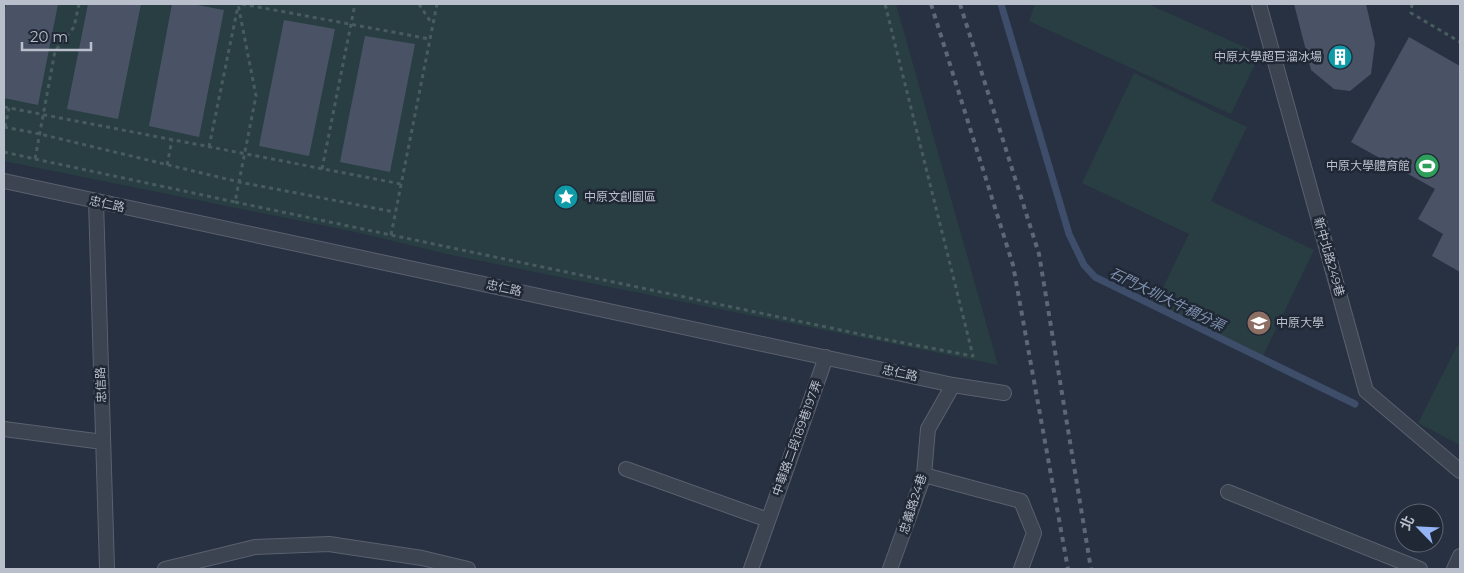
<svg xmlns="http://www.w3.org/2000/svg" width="1464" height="573" viewBox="0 0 1464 573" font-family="Montserrat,'Noto Sans TC',sans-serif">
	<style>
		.green { fill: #293e42 }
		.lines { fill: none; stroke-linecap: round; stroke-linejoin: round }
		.stream { stroke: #3e4d69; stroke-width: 7 }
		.building { fill: #495365 }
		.lane-casing { stroke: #5a616e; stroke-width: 16 }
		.path { stroke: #485b5f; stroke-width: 3; stroke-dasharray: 4 4; stroke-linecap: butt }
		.lane { stroke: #3c4351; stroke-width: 14 }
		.rail { stroke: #5e6778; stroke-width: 4; stroke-dasharray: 5 5; stroke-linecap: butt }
		.labels { text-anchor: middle; stroke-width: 5; stroke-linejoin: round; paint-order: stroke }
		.poi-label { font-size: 12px; fill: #b9bfcb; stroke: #202836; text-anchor: end }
		.street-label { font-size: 12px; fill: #b9bfcb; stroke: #202836 }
		.water-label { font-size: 14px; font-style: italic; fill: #8193b1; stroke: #202836 }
	</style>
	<rect width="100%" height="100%" fill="#273141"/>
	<path class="green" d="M4,4H896L998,365L451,255L360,233L4,161Z
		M1035,4H1148L1260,54L1231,114L1029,21Z
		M1134,73L1247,127L1211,201L1314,250L1263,356L1155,304L1189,234L1082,183Z
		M1457,346L1460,348V445L1418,423Z"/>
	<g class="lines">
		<path class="stream" d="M1001,4L1069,234L1084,265L1095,277L1355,404"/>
	</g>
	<path class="building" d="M6,4H58L38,105L4,98V14Z
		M88,4H141L118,119L67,109Z
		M172,4H192L224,10L199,137L149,126Z
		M1294,4H1366L1375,43L1371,74L1350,91L1334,89L1311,70Z
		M284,20L335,29L309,156L259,146Z
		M365,36L415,44L390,172L340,162Z
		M1409,37L1460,66V272L1432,256L1443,234L1418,219L1435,189L1351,142Z"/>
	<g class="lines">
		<defs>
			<path id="lane" d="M1259,4L1366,391L1460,471
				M4,181L953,385L1004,393
				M96,201L107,569
				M4,429L103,442
				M626,469L768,520
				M924,475L1021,501L1034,533L1021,569
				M1228,492L1420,569
				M165,569L255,547L329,544L422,558L468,569
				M751,569L826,357
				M890,569L924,475L928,429L953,385
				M1454,569L1460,556"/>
		</defs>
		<use href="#lane" class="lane-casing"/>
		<path class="path" d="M242,4L430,39
			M419,4L432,24
			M1412,4L1411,13L1460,42
			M4,107L401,184
			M4,127L40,134L239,182L395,212
			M5,127L9,108
			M209,147L238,6
			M4,152L35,159L55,51L74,27L79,4
			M35,159L235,202L256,96L238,4
			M167,165L172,140
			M322,169L355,4
			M235,202L883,339L973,356L885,4
			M391,235L437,4"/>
		<use href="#lane" class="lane"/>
		<path class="rail" d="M931,4L1013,265L1068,569
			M960,4L1039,254L1091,569"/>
	</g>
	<defs>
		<symbol id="building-disc" viewBox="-11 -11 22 22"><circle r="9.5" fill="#0f9aa8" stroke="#202836"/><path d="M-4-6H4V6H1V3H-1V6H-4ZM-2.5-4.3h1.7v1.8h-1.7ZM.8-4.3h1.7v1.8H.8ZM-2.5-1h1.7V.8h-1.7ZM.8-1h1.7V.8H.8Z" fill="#fff"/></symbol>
		<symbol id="stadium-disc" viewBox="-11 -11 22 22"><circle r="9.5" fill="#2e9e5b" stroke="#202836"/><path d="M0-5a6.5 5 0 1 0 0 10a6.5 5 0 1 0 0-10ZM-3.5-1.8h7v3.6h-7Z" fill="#fff"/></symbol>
		<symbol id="sight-disc" viewBox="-11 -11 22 22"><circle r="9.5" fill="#0f9aa8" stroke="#202836"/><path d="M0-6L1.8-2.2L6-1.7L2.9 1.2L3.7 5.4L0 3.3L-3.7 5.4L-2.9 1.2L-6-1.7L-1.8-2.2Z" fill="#fff"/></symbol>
		<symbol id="university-disc" viewBox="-11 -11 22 22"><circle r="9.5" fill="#8d6e63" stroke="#202836"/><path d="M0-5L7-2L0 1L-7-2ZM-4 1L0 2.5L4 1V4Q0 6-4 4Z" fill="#fff"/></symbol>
	</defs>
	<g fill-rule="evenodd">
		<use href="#building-disc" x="1326" y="43" width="28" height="28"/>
		<use href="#stadium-disc" x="1413" y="152" width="28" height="28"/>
		<use href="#sight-disc" x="552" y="183" width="28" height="28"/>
		<use href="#university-disc" x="1245" y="309" width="28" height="28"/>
	</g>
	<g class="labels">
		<g class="poi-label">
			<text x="1322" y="61">中原大學超巨溜冰場</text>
			<text x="1410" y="170">中原大學體育館</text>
			<text x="584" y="201" text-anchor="start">中原文創園區</text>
			<text x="1276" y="327" text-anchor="start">中原大學</text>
		</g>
		<g class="street-label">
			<text transform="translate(107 204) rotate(12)" y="4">忠仁路</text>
			<text transform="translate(1329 257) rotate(74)" y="4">新中北路249巷</text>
			<text transform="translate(504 288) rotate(12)" y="4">忠仁路</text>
			<text transform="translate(900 373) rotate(12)" y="4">忠仁路</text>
			<text transform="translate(101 385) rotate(-92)" y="4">忠信路</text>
			<text transform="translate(797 438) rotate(-70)" y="4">中華路二段189巷197弄</text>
			<text transform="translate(913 504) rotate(-72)" y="4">忠義路24巷</text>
		</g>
		<g class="water-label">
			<text transform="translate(1167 299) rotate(26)" y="5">石門大圳大牛稠分渠</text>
		</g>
	</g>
	<rect width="1464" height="573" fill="none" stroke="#b9bfcb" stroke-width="10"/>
	<g transform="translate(1419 528) rotate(294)"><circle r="24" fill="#202836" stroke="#5d6472"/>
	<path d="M0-4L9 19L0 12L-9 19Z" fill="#94b4f5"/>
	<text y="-8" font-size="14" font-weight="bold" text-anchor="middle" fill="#b9bfcb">北</text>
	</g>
	<path d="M22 42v8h69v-8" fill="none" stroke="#b9bfcb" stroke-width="2.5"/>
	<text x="30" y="42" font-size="15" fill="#b9bfcb" stroke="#202836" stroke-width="4" paint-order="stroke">20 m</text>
</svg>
